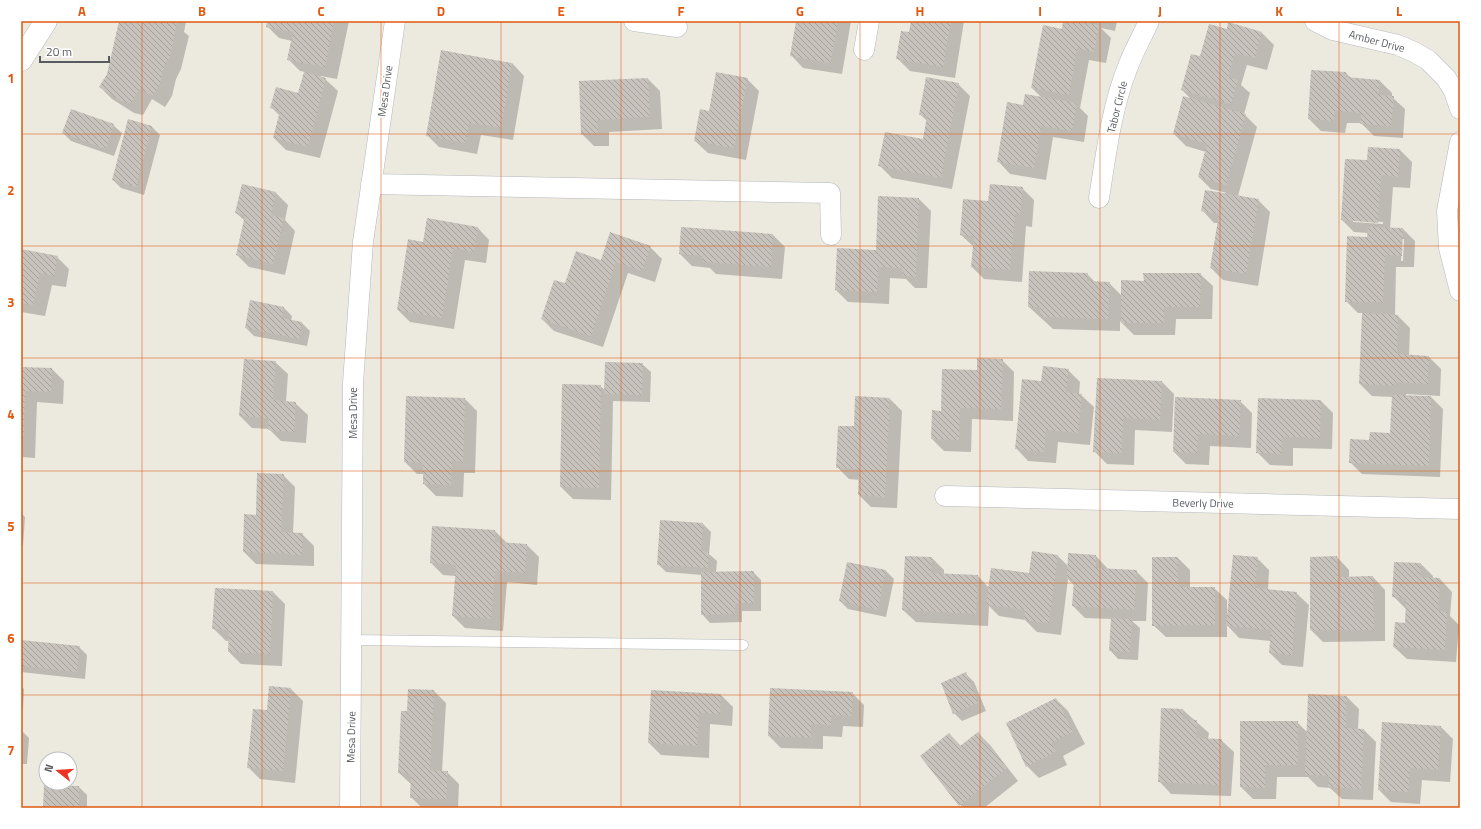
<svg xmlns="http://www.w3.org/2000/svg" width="1481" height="829" viewBox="0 0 1481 829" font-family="'Titillium Web',sans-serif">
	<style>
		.shadow { fill: #0003; fill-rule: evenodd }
		.building { fill: url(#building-back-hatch) }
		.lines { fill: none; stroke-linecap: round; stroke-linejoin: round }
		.lane-casing { stroke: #b5b7bd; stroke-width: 11 }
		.street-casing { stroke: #b5b7bd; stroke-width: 21 }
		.secondary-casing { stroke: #b5b9bf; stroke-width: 23 }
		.lane { stroke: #fff; stroke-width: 10 }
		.street { stroke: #fff; stroke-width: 20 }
		.secondary { stroke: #fff; stroke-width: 22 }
		.grid { fill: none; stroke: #e15910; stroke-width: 1; stroke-opacity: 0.55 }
		.labels { text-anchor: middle; stroke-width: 3.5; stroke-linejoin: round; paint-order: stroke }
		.street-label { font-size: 11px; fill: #585c61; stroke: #fff }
		.neatline { fill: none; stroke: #e15910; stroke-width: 1.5 }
		.grid-label { font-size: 13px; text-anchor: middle; font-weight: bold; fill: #e15910 }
	</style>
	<defs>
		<pattern id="building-back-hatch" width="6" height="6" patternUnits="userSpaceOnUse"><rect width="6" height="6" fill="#c7c3bc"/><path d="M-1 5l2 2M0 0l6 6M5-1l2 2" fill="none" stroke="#a4a29c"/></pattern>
	</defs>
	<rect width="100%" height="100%" fill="#ece9df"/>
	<path class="shadow" d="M121,21H186L184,32L189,36L181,69L176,79L172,96L165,107L152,99L143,115L134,113L112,99L100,87L108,75Z
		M268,21H349L337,79L321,76L320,77L325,79L338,91L320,158L286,150L274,138L280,116L272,108L299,94L305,72L300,71L288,59L292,41L279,38L267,26Z
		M797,21H851L842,74L803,68L791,55Z
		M912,21H964L955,78L910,71L898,59L910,34Z
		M1064,21H1117L1115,31L1101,28L1111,38L1106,63L1089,60L1080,108L1088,116L1084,142L1053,137L1046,180L1010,174L998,161L1024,106L1042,98L1032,88L1062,30Z
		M1229,24L1262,33L1274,45L1267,70L1247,65L1241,85L1250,93L1244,114L1257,127L1238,196L1258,200L1270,212L1258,286L1223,280L1211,268L1218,223H1214L1202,210L1227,193L1211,189L1199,177L1206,152L1186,146L1174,134L1192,100L1182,90L1201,58L1227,30Z
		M512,63L524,76L513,140L481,135L477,154L439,147L427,135Z
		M1346,73L1352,79L1380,81L1392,93V97L1405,109L1403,138L1374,136L1361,123H1347L1345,133L1321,131L1309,119Z
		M648,79L660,91L662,129L609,132V146H594L582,134L580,82Z
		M747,79L759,91L746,160L708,153L695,141L710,112Z
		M958,84L970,96L952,189L892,178L879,165L923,140L927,121L920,114Z
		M129,120L152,127L160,135L144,195L121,188L113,180Z
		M113,125L122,133L114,156L71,141L63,133Z
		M1400,150L1412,162L1410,188L1393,187L1390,229H1403L1415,241L1414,267H1396L1395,316H1398L1410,328L1409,356L1429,357L1441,369L1440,396L1406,394V396L1431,397L1443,409L1440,477L1362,474L1350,462L1370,441L1391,434L1393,397L1372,396L1360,384L1363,313H1358L1346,301L1368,238V233L1354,232L1342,220L1346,160L1368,162ZM1353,220L1383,222V224L1353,222ZM1402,239H1404L1403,261H1401Z
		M242,185L276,193L288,205L285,220L295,231L285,275L249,267L237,255L245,221L236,213Z
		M1022,188L1034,200L1032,227L1026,226L1022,282L984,279L972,267L974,247L961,235L989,202Z
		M919,199L931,211L927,288H915L906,279L890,278L889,304L848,302L836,290L877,251Z
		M477,227L489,240L486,263L465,260L454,329L410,322L398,310L409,240L424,243Z
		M773,235L785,247L782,279L716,274L710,268L692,266L680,254Z
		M650,247L662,259L655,282L628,273L603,347L554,331L542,319L565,285L601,261Z
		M21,250L57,257L69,269L66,287L52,285L45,316L21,312Z
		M1087,274L1095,282L1109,283L1122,296L1145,282L1200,274L1213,286L1212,319H1176L1175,335H1134L1120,321V331L1053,329L1029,307Z
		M251,301L284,308L292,316L291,321L302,323L310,331L307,346L254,336L246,328Z
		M1002,360L1014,372L1013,421L972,419L971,452L944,451L932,439L942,412L978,371Z
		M275,362L288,374L286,402L295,403L308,415L306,443L281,441L269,429L252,428L240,416Z
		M642,364L651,372L650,402L613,401L611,500L573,499L561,487L600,386L605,390Z
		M21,368L52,369L64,381L63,404L37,402L35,458L21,457Z
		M1068,370L1080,382L1079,394L1081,395L1094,407L1090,445L1058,442L1056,463L1028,461L1016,448L1042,383Z
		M1098,379L1162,382L1174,394L1172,432L1135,430L1134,465L1107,464L1094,451Z
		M465,399L477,411L475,473H464L463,497L436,496L424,484V474H417L405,462Z
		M890,399L902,411L897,508L871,507L859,495L860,480L849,479L837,467L855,427Z
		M1240,401L1252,413L1251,448L1210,446L1209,465L1186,464L1174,452Z
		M1321,401L1333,413L1332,449L1293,448V466L1270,465L1258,453Z
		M283,475L295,487L293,534H302L314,546V566L256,564L244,552L257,516Z
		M21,513L25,517L23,546H21Z
		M703,524L711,532L709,554L717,561L716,572H753L761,580V611H742V622L710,623L702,614V575L666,572L658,564Z
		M433,527L495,531L508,544L527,545L539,557L537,585L507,582L503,631L465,628L453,616L456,576L443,575L431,563Z
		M1058,556L1069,567L1096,556L1108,569L1136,571L1148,583L1146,621H1132L1140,628L1138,660L1118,659L1110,650L1112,619L1085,618L1073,606L1074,585L1068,579L1061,635L1037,632L1025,620L999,616L989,606L988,626L916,622L903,610L932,558L944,570V575L978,576L989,588L1030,574Z
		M1337,557L1349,570V578L1373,577L1385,590V641L1323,642L1311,630Z
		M1178,558L1190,570V588H1214L1227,600V615H1228L1257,558L1269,570L1268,590L1296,593L1309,605L1303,667L1282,665L1270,653L1271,641L1239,638L1227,625V637H1166L1153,625Z
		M1421,564L1433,576V579H1440L1452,592L1450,616L1459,625L1456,662L1407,659L1394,647L1406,624L1407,609L1405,608L1393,596Z
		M886,571L894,579L886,617L848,609L840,601Z
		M216,589L273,592L285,604L282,666L241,664L229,652V641H226L213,628Z
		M21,641L79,647L87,655L85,679L21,672Z
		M966,674L974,682L986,711L962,721L954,713Z
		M21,686L24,689L23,709H21Z
		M291,689L303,701L295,783L260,779L248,767L268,711Z
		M434,691L446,703L442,772H447L459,784L458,808H422L411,797L412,785L399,773L408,712Z
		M852,693L864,705L863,727L843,726L842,737L823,736V749L781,748L769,736Z
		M721,695L733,707L732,726L710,724L709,758L661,755L649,743Z
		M1309,695L1347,697L1359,709L1358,730H1364L1376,742L1373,800L1342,799L1330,788L1318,787L1308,777H1277L1276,799H1253L1241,787L1297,722L1308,733Z
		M1056,699L1068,711L1085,744L1063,756L1067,765L1039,778L1027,766Z
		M1162,709L1183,710L1209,733L1208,739L1221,740L1234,752L1231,796L1171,794L1159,781Z
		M1441,727L1453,739L1450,782L1422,780L1420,804L1391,802L1379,790Z
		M21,730L29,738L27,764H21Z
		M978,733L990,745L1018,781L984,808H963L921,756L949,734L961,746Z
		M79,787L87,795V808H44Z"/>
	<path class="building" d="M119,21H174L177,23L170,57L164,66L160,84L153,96L140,88L131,103L121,101L99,87L107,74Z
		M267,21H334L325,67L287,60L293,32L266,27Z
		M796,21H838L830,63L790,56Z
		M911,21H951L943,67L896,59L901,31L909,32Z
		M1063,21H1078L1099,25L1094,52L1077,48L1069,95L1031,88L1043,25L1062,29Z
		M1228,22L1262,32L1255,58L1235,53L1228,77L1238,80L1231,104L1181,90L1191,54L1200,56L1209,24L1227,29Z
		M441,50L512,63L501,128L469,123L466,143L426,136Z
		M1311,70L1346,72V77L1380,80L1379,95L1394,96L1391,126L1360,124L1361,113L1335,111L1334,121L1308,119Z
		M304,72L326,78L308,147L273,138L280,111L270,108L276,87L298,93Z
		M716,72L748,78L734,148L694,141L700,109L709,111Z
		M926,77L959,83L941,178L878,166L885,132L923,139L927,116L919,115Z
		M648,78L650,117L597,120L598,134L581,135L579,81Z
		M1025,94L1077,103L1072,131L1041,126L1034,168L997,162L1007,102L1023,105Z
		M1183,96L1246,114L1226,185L1198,177L1207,144L1173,134Z
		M71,109L114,124L106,149L62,133Z
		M128,119L152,126L136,187L112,180Z
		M1368,147L1400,149L1398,177L1381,175L1378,223L1341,220L1345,159L1367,160Z
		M242,184L276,192L271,215L284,218L273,264L236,255L245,215L235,213Z
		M990,184L1023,187L1020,215L1015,214L1010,270L971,267L974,236L960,235L963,199L988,201Z
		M1205,190L1259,199L1246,274L1210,268L1219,214L1201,211Z
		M878,196L919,198L916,277L902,276V268L878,267L877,292L835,290L837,248L876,250Z
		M427,218L478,227L474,252L453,248L442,318L397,310L408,239L423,242Z
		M681,227L773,234L771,267L703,262V256L679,254Z
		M1368,227L1403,228L1402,256L1385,255L1383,302H1345L1347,236L1367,237Z
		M610,232L651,246L642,271L616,262L591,336L541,319L554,280L565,283L576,251L601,260Z
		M21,249L58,256L54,276L40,273L33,305L21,303Z
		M1029,271L1088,273L1087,281L1110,282L1108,319L1040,317V307H1028Z
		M1143,273H1201L1200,307H1164V323H1121V280L1144,281Z
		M250,300L284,307L282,318L302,322L299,339L245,328Z
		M1362,313L1398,315L1397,354L1429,356L1428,384L1395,382L1394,386L1359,384Z
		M977,358L1003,359L1001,409L960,408L959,440L931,439L932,410L941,411L942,369L977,370Z
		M244,359L276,361L273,400L296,402L294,432L268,430L269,418L239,416Z
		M605,362L643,363L642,395L604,394Z
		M1043,366L1069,369L1066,392L1082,394L1078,433L1046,430L1044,452L1015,449L1022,379L1041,381Z
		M21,367L52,368L51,392L25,391L23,446H21Z
		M1097,378L1162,381L1160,420L1123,418L1122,453L1093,452Z
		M562,384L601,385L599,488L560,487Z
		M1392,395L1431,396L1429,466L1349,463L1350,439L1369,440L1370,432L1390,433Z
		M406,396L465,398L463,462L452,461L451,485L423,484V463L404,462Z
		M855,396L890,398L885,497L858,495L859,469L836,468L838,426H854Z
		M1175,397L1241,400L1239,436L1198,434L1197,453L1173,452Z
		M1258,398L1321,400L1320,438L1282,437L1281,454L1256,453Z
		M257,473L284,474L281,532L303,533L302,555L243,552L244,514L256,515Z
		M660,520L703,523L701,551L709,552L708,568L657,565Z
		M432,526L495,530V542L527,544L525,573L495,571L491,619L452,616L456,565L430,563Z
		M1032,551L1058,555L1049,623L1024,620L1025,610L986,604L991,568L1029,573Z
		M1068,553L1096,555V568L1137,570L1134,610L1072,606L1074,580L1067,579Z
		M1233,555L1258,557L1255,588L1297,592L1292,655L1269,653L1271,630L1226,626Z
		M905,556L932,557L931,573L978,575L976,614L902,610Z
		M1337,556L1338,577L1373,576L1374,630H1310V557Z
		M1152,557H1178V587H1215V625L1152,626Z
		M847,562L886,570L878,610L839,601Z
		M1394,562L1421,563L1420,577L1440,578L1438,611L1447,612L1445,650L1393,647L1395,622L1405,623L1406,598L1392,597Z
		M754,571V603H735V614L701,615V572Z
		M215,588L273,591L270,654L228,652L229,630L212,629Z
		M1111,618L1132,619L1130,652L1109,651Z
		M21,640L80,646L77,672L21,666Z
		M966,672L978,703L953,714L941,683Z
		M269,686L291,688L283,771L247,768L253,709L267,710Z
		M770,688L853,692L852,716L831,715V725L811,724V738L768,736Z
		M408,689L434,690L430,770L448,771L446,799L410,798L411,774L398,773L401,711H407Z
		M651,690L721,694L720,714L699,713L697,746L648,743Z
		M1308,694L1347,696L1346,728L1364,729L1361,789L1328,787L1329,776L1305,775Z
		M1056,698L1073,732L1051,743L1056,752L1026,767L1006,723Z
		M1161,708L1183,709V719L1197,720L1196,738L1222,739L1219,785L1158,782Z
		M1240,721H1298V765H1265V788L1240,787Z
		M1382,722L1441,726L1438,770L1410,768L1408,792L1378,790Z
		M978,732L1007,768L959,806L920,756L949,733L960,746Z
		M44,785L79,786V808H43Z"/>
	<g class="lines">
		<defs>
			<path id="lane" d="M352,640L743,645"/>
			<path id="street" d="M634,21L677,27
				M1315,21L1333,30L1398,45L1414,52L1428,60L1446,78L1454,91L1460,109
				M864,50L869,21
				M1460,142L1447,211L1449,248L1460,291
				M371,184L830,193L831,235
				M1099,198C1106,155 1111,110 1127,69C1133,52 1142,37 1149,21
				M945,496L1460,509
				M350,808L353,383L363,242L395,21"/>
			<path id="secondary" d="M21,60L46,21"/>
		</defs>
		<use href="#lane" class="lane-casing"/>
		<use href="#street" class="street-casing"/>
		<use href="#secondary" class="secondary-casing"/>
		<use href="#lane" class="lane"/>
		<use href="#street" class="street"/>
		<use href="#secondary" class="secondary"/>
	</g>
	<path class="grid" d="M142,21V808M262,21V808M381,21V808M501,21V808M621,21V808M740,21V808M860,21V808M980,21V808M1100,21V808M1220,21V808M1339,21V808M21,134H1460M21,246H1460M21,358H1460M21,471H1460M21,583H1460M21,695H1460"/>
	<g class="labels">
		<g class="street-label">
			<text transform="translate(1377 41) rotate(15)" y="4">Amber Drive</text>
			<text transform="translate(385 91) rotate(-82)" y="4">Mesa Drive</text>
			<text transform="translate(1117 107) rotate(-76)" y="4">Tabor Circle</text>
			<text transform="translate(353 413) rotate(-90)" y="4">Mesa Drive</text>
			<text transform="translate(1203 503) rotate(1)" y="4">Beverly Drive</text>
			<text transform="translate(351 737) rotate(-89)" y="4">Mesa Drive</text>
		</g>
	</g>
	<rect width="1481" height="829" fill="none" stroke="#ffffff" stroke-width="44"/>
	<g transform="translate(58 771) rotate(287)"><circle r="19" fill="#ffffff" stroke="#bcbec0"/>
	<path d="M0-3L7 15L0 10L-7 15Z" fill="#ed3323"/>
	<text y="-6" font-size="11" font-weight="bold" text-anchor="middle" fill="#585c61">N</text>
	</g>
	<path d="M40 56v6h69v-6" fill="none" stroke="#585c61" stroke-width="2"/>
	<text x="46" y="56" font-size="12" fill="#585c61" stroke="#ffffff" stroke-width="3" paint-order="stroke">20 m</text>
	<rect x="22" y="22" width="1437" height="785" class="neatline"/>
	<g class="grid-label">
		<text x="82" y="16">A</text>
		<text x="202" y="16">B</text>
		<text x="321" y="16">C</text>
		<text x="441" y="16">D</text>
		<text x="561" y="16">E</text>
		<text x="681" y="16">F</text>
		<text x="800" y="16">G</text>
		<text x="920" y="16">H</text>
		<text x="1040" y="16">I</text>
		<text x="1160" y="16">J</text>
		<text x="1279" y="16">K</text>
		<text x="1399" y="16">L</text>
		<text x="11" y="83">1</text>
		<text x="11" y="195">2</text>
		<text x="11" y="307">3</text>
		<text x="11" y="419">4</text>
		<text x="11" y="531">5</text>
		<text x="11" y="643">6</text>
		<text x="11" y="755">7</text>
	</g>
</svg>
